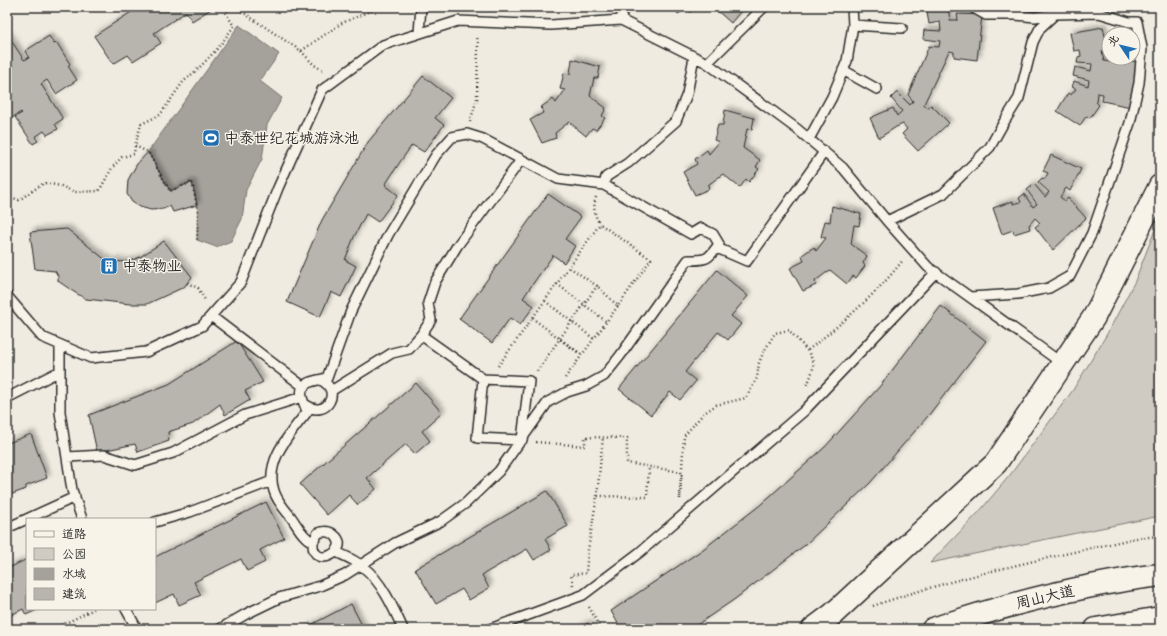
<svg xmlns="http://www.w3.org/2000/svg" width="1167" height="636" viewBox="0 0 1167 636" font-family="'Comic Neue','LXGW WenKai TC',sans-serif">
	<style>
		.green { fill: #cfcbc2; stroke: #7d7b76 }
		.water { fill: #a4a29a; stroke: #74726e }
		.building { fill: #b8b5ae; stroke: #2b2b2b; filter: url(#shadow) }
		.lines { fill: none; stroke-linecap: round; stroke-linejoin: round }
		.lane-casing { stroke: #2b2b2b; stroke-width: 12 }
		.primary-casing { stroke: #2b2b2b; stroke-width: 25 }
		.path { stroke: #2b2b2b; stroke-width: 2.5; stroke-dasharray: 1 3; stroke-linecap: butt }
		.lane { stroke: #f7f3e8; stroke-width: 9 }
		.primary { stroke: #f7f3e8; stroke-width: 22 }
		.labels { text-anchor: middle; stroke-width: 3; stroke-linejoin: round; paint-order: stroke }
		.poi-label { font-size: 15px; fill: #2b2b2b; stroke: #f7f3e8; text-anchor: start }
		.street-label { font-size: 15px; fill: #2b2b2b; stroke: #f7f3e8 }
	</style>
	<defs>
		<filter id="shadow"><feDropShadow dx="3.5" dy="-3.5" stdDeviation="2" flood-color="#0004"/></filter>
	</defs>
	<rect width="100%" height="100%" fill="#efebe0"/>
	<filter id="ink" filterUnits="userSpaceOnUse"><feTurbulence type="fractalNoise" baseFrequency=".025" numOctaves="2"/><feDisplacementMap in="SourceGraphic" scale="8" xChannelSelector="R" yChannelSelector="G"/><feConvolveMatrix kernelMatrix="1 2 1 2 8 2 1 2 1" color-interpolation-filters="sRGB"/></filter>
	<g filter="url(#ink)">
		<path class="green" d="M1160,217V516L930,563L979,512L1010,475L1073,390L1107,334L1135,281Z"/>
		<path class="water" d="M239,25L279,54L260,81L282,98L267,125L262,159L246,190L242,219L231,241L216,247L197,240L198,211L192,182L170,191L148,152Z"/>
		<path class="building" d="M139,7H214L192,21L186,12L154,33L161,43L133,61L128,55L113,64L94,36Z
			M675,7H701L690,12L688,8L678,14Z
			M713,7H744L731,23Z
			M926,7H948L950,20H958L957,14L982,15L977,60L954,57V52L949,51L924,104L927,108L931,105L949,123L918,151L902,134L907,129L903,124L896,127L879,138L870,118L893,108L897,116L902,111L891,98L897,92L910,105L913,101L908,95L929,46L939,47L940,41L923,39L924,30L941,31L940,22L929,24Z
			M1103,27L1108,50L1102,51L1104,61L1110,62V58H1117L1137,62L1131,107L1102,101L1103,94L1097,93L1096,102L1099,105L1090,118L1086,116L1080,126L1057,111L1068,93L1071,95L1076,89L1072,87L1074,81L1088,86L1089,80L1073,76L1075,67L1091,71L1092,64L1077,63L1078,57L1081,56L1080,50L1074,51L1070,33Z
			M7,34L24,60L29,58L25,51L49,36L54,44L57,43L70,64L68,66L77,80L56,94L47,80L41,84L63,119L55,124L58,129L47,135L44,131L35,137L38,141L33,144L15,117L22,113L21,112L7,121V88L9,86L7,83Z
			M572,59L600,67L598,78H594L590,96L606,108L602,116L605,118L596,130L592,128L586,136L569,122L555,133L556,138L542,143L530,120L543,113L541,107L553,99L556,103L565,90L560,89L564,73L570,74Z
			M423,76L451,98L435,118L444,125L424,152L412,145L400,162L385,185L398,195L378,222L366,214L354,237L345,260L356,266L341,297L331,292L320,317L287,302L322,220L368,142Z
			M725,110L754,118L752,130L747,129L743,148L760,160L756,167L759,169L749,182L746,179L740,188L723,174L708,185L709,189L695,195L683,172L697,164L695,159L707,150L709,154L719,142L714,140L718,125H723Z
			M148,152L170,191L192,182L197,205L173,212L170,206L163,209L151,210L140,207L132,202L127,194L128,180L137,164Z
			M1051,155L1081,169L1070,191L1066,188L1060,197L1065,201L1068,198L1086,218L1053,250L1035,227L1040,223L1035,218L1029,225L1030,229L1014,234L1013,230L1002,234L993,208L1013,201V204L1021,202L1019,198L1024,194L1033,207L1037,204L1027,190L1034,184L1045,197L1049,192L1038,182L1042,178L1045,179L1048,173L1043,171Z
			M548,194L581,217L565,239L575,246L564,263L553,255L523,298L534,306L520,325L510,318L492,343L459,319Z
			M832,206L861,214L859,226L854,225L851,244L867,256L863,263L865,266L856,278L853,276L847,284L830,270L815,281L816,285L803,291L790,268L804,261L802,255L814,247L816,251L826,238L821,237L825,221L830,222Z
			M67,229L107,261L128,262L140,257L164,241L192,277L184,287L147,304H130L86,299L74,292L58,281V276L55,271L35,269L30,232Z
			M717,270L748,296L731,316L741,324L728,340L718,332L685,372L696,381L680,400L670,392L651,415L619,389Z
			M941,306L986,341L928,416L870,483L805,545L735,599L691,629H621L611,611L702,550L759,506L825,447L881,385Z
			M237,341L263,382L245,391L250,400L225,415L220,404L193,424L168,432L169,441L138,452L135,444L97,452L89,415L169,384Z
			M416,383L442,413L422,431L430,441L415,454L406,444L367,478L376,489L358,505L349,495L327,515L300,484Z
			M31,434L47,478L26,486V489L7,496V440L8,443Z
			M547,491L568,526L545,539L551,550L534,560L527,549L482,575L489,588L469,600L462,589L436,604L415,569Z
			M266,502L284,538L260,550L265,562L247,571L241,559L194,582L201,595L179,605L174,594L155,603V557Z
			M27,559V609H39L26,615L23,609L7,617V569Z
			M351,604L364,629H303Z
			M588,623L591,629H576Z"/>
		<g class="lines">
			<defs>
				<path id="lane" d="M852,7L853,25L902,28
					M621,20L623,7
					M419,33L421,7
					M707,63L764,7
					M843,70L877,89
					M809,139L832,97L847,61L853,25
					M887,221L943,194L990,147L1004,122L1019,98L1033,42L1040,28L1055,14
					M717,248L747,261L824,152
					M7,296L42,337L91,358L146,352L202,326L241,282L278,188L322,90L383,45L458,21L551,25L621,20L707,63L797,129L843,168L887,221L928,267L1063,364
					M970,297L1018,294L1049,288L1070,276L1092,233L1130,123L1139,83L1142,48L1137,22H1129L1099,13L1055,14L1035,17L1016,15H986L972,7
					M211,316L304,387
					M421,335L431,320L428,303L435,282L457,246L521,160
					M60,345V412L72,490L82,519
					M331,391L392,353L409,349L421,335L483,379L477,438L522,440L529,381L483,379
					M7,398L60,371
					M306,405C327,420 343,389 320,380
					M67,457L104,455L135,465L173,453L245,415L302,397
					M155,522L190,512L272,481
					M7,528L75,497
					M313,542L318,533C324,531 329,531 333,534C355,550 311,572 313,542C303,538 297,525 291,517C285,510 277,501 274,491C264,461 290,434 307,412C306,407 303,403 302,397C298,381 316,381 327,378L351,311L388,235L436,155L452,137L467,134L483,139L558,179L604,185L606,177L628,163L676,121L687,94L694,57
					M336,552C345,556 355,560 363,567C381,580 394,609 403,629
					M126,609L137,629
					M220,629L246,614L279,598L320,586L345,575L395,543L441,521L466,503L499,471L548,402L567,392L586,386L604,376L620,356L688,260C707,260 708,260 719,244L713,234L701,228L691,234L604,185
					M490,629L583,595L640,552L804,411L936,272"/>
				<path id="primary" d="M813,629L833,614L996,463L1094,317L1160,186
					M933,629C1005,605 1084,584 1160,575
					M1096,629L1160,618"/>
			</defs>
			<use href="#lane" class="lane-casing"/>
			<use href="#primary" class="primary-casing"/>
			<path class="path" d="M235,7L301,51L342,23L380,7
				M301,51L314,65L325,71
				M470,122L477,99L478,43L477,36
				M135,146L148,152L170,191L192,182L198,211L197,240
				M7,196L19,200L44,183L61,186L74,192L99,191L112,168L122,157L134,154L135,146L141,124L160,115L183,82L199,68L219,47L234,26L225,12L234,7
				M596,197C593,208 594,215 600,224
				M187,283L198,288L205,300
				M557,284L607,322
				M545,301L594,339
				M532,318L582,355L559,339
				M808,350C842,323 877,294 903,260
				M498,366L569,267
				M537,371L597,286L569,267L600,224L651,259L618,306L597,286
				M565,378L618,306
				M536,442L585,446V437L627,438V463L681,472L680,500
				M597,496L603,437
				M680,499L684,436L703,414L716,405L746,398L757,378L759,363L763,353L775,333L789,330C796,339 812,352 813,364C814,370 809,380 807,386
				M573,585L571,575L586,573L588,550L597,496L647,497L649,467
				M873,606C959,576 1048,558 1136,538L1160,536
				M589,607L601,629
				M54,629L94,609"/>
			<use href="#lane" class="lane"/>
			<use href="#primary" class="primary"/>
		</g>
	</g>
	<defs>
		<symbol id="stadium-square" viewBox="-11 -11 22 22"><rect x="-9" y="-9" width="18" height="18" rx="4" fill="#1f6fb2" stroke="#f7f3e8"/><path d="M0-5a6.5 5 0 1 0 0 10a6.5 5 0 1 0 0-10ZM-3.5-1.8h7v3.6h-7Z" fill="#fff"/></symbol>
		<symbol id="building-square" viewBox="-11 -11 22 22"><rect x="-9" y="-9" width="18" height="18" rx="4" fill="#1f6fb2" stroke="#f7f3e8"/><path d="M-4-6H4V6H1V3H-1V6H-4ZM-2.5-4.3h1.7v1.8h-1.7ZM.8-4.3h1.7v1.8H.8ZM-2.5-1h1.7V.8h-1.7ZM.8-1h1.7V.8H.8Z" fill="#fff"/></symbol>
	</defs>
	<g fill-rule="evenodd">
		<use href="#stadium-square" x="201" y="128" width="20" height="20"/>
		<use href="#building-square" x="99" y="256" width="20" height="20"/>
	</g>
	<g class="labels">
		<g class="poi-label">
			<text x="224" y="143">中泰世纪花城游泳池</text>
			<text x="122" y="271">中泰物业</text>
		</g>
		<g class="street-label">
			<text transform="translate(1045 597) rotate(-13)" y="5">周山大道</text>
		</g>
	</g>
	<rect width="1167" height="636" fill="none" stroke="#f7f3e8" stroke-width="24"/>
	<rect x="12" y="12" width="1143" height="612" fill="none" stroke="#2b2b2b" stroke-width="1.5" filter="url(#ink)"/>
	<rect x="26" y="518" width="130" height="92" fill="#f7f3e8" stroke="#a5a39c"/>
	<rect x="34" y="531" width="20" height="6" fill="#f7f3e8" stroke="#a5a39c"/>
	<text x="62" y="538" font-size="12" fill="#2b2b2b">道路</text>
	<rect x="34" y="548" width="20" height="12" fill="#cfcbc2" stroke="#a5a39c"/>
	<text x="62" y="558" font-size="12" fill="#2b2b2b">公园</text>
	<rect x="34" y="568" width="20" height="12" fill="#a4a29a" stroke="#a5a39c"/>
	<text x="62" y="578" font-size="12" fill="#2b2b2b">水域</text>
	<rect x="34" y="588" width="20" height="12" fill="#b8b5ae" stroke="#a5a39c"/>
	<text x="62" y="598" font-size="12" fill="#2b2b2b">建筑</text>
	<g transform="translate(1121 46) rotate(305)"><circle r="19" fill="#f7f3e8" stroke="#a5a39c"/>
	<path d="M0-3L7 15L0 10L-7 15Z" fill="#1f6fb2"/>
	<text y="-6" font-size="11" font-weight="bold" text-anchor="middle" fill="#2b2b2b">北</text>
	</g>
</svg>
